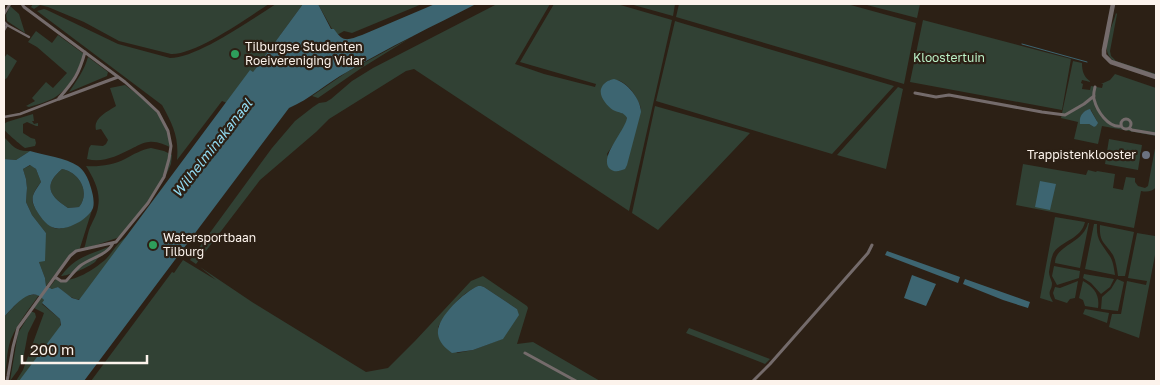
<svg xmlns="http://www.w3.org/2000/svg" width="1160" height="385" viewBox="0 0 1160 385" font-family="'Golos Text',sans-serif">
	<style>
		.green { fill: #314134; fill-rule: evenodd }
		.water { fill: #3d6571; fill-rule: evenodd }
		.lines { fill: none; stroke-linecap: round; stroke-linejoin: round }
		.stream { stroke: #3d6571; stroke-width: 1 }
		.pedestrian { stroke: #746b6b; stroke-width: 2.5 }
		.minor { stroke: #746b6b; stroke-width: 3 }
		.tertiary { stroke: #746b6b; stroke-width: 4.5 }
		.leisure-dot { fill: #2e9e5b; stroke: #2c2015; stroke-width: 2 }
		.worship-dot { fill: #6b7280; stroke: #2c2015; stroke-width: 2 }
		.labels { text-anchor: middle; stroke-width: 4.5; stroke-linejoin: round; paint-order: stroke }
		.poi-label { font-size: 12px; fill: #fcf3ec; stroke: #2c2015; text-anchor: start }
		.park-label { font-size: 12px; fill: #bcf2c8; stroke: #2c2015 }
		.water-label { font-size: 14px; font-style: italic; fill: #91daf1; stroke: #2c2015 }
	</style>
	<rect width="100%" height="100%" fill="#2c2015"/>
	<path class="green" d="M33,4H269C247,18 196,55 171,54L119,41L84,22L48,7L40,5L34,9L31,7Z
		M276,4H303L232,101L227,103L222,101L177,160C179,137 173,125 162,105L37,11L44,9L47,10L118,44L170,58C197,58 252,19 276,4Z
		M318,4H422L352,33L344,31L337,35L334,29H332Z
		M497,4H550L515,64L544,74L595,87L596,84L520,62L554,4H617L672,20L629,211L414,69L406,71L329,119L316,132L260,180L196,264L190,260L272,148L295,121L313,107L319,103L326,102L331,99L352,81L373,68ZM610,80C614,80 619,80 622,82C631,87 638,99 641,108L622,170L614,171L607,154C611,148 628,124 627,119C627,115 625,114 622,113L601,92L604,84Z
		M630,4H675L673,16Z
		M679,4H762L766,5L769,4H847L916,23L904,84L676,17Z
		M863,4H920L917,18Z
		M10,6L19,14L25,33L7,21L6,15Z
		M1116,13L1117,14L1110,51L1111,56L1116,61L1156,74V75L1116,62C1097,52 1112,29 1116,13Z
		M923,20L1071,59L1062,110L910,82Z
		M675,21L678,22L894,86L832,154L656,101Z
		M36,31L52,43L58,35L84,54C78,71 69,90 52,99C45,102 37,105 29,107L26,106L35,101L32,98L46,82L53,88L67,73L37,47L28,42Z
		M410,38L360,69L318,98L312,96L347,72Z
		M7,54L17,61L7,78L4,80V58Z
		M88,57L108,72L107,76L69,92C77,80 84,71 88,57Z
		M1073,61L1082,63C1082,72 1084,77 1091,82L1082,80L1081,83L1083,84L1082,89L1090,90L1091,86L1102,88L1103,84H1101L1110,80L1115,74L1156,88V136L1102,126L1098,144L1074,139L1078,122L1061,118ZM1087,110H1091L1097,121L1094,127L1089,124H1083L1082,114Z
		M125,85C140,96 156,107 165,125C168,132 170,140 172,148C165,145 157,141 149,142C143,142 137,146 131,149C117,156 103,163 87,159L89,148L91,145L103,146L106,144L108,140L101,129L96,130C93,118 107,112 116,106L110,88Z
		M898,87L903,89L886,169L837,155Z
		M655,106L750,133L658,230L632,213Z
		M33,114L34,121H32L34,124L38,123V126H36L27,122L23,124V133L31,138L35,139L36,143L35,146L25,148C22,146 4,131 4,129C3,128 4,126 4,124L7,122Z
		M4,137C13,146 16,152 30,151L16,160L4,159Z
		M1109,139L1142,145L1138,170L1105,164Z
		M1156,143V187C1152,192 1147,192 1141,191L1134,228L1016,205L1023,164L1086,175L1088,170L1096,172L1097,171L1115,174L1113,188L1123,190L1126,177L1135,178V182L1138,186L1145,188L1148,186Z
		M151,148L164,151L172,155L171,164L167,173L143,208L121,235L117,238L84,249C86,243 87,236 89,230C92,222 97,215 98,207C101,192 94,179 86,166C98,167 114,165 125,159C134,154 141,150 151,148Z
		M31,165L36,169L41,182C38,186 34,191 33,196C31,202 34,206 37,211C40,217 47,225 54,228C66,231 86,220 92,210L79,251C67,257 54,276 46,286L45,278L39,262L46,233L32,215L26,202L27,188L26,179L23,169Z
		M62,169C79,172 91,192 79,207L68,208C49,196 43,185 62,169Z
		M1055,217L1085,222C1081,239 1063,240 1054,252C1051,257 1050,266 1049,272C1049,276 1051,279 1052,283C1052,292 1046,290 1053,302L1040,298Z
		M1088,223H1089L1080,268L1055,263C1055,245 1083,244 1088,223Z
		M1094,224H1097C1096,240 1101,243 1109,255C1113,260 1114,268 1115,275L1085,269Z
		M1100,225L1134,232L1125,276H1118C1117,269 1116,261 1113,255C1105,242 1099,243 1100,225Z
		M1156,230V250L1139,338L1109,327L1112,314H1121L1127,281L1146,285L1147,281L1128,278L1137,233L1155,236Z
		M134,231L84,299C73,302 66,293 58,287L53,289L49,288L56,279C71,285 95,269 106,259C111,254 114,248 119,243C123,239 129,235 134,231Z
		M113,245L102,256L100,255C100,255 96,261 95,262C89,267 68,276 61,276C77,255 90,255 113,245Z
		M183,260L216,280L200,267L252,302L366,372L388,368L415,341L471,281L483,276L527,306L528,308L517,344L533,342L600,381H91L172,272L174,273ZM478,286H481L484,287L517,309L502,339L473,350L457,353L438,327C447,311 460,294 478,286Z
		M1054,266L1080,271L1079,278L1057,285L1052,276Z
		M1084,274L1114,279L1110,287L1101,294L1091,283L1083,278Z
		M1117,279L1124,282L1118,311L1101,309L1102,297L1111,289Z
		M1078,281L1075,298L1070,299L1067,303L1055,299L1053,293L1055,287L1060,288Z
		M1083,281C1094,287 1100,295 1098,308L1085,306L1083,300L1079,298Z
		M31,295H39C29,309 18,323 11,339C6,352 7,368 4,381V317L23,297Z
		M42,297L44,300L42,304L60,319L61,329L22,381H16L23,370L44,313L34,308Z
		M1085,309L1109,313L1107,323L1083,314Z
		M31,312H33L35,313L36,317L28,333L24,354L18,370L10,381L18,333Z
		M689,328L770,359L765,364L686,333Z"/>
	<path class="water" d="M303,4H318L331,29H334C343,43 348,40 362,35L435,4H476C433,26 389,47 347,72C327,83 310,99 289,108L84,381H19L61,325L60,319L42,303L44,300C30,284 14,307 4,317V159L16,160L30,151C44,155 66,158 78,166C84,170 88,178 90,185C92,191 95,201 93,208C89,219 67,231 55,228C48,227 41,218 38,213C29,199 32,195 41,182L36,169L30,165L23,169L26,179L27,188L26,202L32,215L46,233L45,261L39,262L45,278L46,286L52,289L58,287L72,298L79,300L250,70L253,72ZM62,169C79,172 91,192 79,207L68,208C49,196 43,185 62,169Z
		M614,79C627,82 641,99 641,112L627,165L625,169C620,171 615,173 610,169C598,158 625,131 627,118C624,112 619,113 613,110C607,106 599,97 601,89C603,83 608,80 614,79Z
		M1090,109L1098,123L1096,126L1094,127L1089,124H1080C1079,117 1082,111 1090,109Z
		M1040,181L1056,184L1050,210L1035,207Z
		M887,251L960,277L958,283L885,255Z
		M912,275L936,284L926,306L904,298Z
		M965,279L1027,301L1030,302L1028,308L1003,300L963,284Z
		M478,286H481L484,287L517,309L519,315L503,339L473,350L452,353C445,348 439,342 438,334C436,318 464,292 478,286Z"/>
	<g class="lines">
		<path class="stream" d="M1022,44L1087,62"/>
		<path class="pedestrian" d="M4,14L10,4
			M4,22L7,25L4,30
			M7,25L29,37
			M4,117L20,114L59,99"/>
		<path class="minor" d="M1095,87C1094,91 1093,95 1094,99C1097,111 1108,128 1121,126
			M915,93L936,97L949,95L1042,112L1065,115L1084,104L1094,96
			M59,98C74,81 79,74 85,52
			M59,99L118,77
			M1121 124a5 5 0 1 1 10 0a5 5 0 1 1-10 0Z
			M1129,128L1132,130L1156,134
			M55,277L61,281H66C71,276 75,270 80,266C90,258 108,255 113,243
			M525,353L576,381
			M7,381L8,376L13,347L18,328L70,256L76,251L116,242L148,203L164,177L169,159L171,146L168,131L158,112L142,97L125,82L24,7L22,4
			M753,381L770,364L868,253L872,245"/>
		<path class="tertiary" d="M1113,4L1104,50V55L1111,62L1156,77"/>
	</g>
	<g class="leisure-dot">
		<circle cx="235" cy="54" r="5"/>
		<circle cx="153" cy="245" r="5"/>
	</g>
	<circle class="worship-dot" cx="1146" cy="155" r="5"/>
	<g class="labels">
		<g class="poi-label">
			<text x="245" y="51">Tilburgse Studenten<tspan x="245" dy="14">Roeivereniging Vidar</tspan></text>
			<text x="1136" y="159" text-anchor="end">Trappistenklooster</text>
			<text x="163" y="242">Watersportbaan<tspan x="163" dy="14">Tilburg</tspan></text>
		</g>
		<g class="park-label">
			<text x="949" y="62">Kloostertuin</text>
		</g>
		<g class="water-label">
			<text transform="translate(212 148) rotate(-52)" y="5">Wilhelminakanaal</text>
		</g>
	</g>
	<rect width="1160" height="385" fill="none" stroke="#fcf3ec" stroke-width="10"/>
	<path d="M22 355v8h125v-8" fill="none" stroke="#fcf3ec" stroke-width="2.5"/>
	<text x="30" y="355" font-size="15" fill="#fcf3ec" stroke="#2c2015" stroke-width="4" paint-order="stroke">200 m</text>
</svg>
